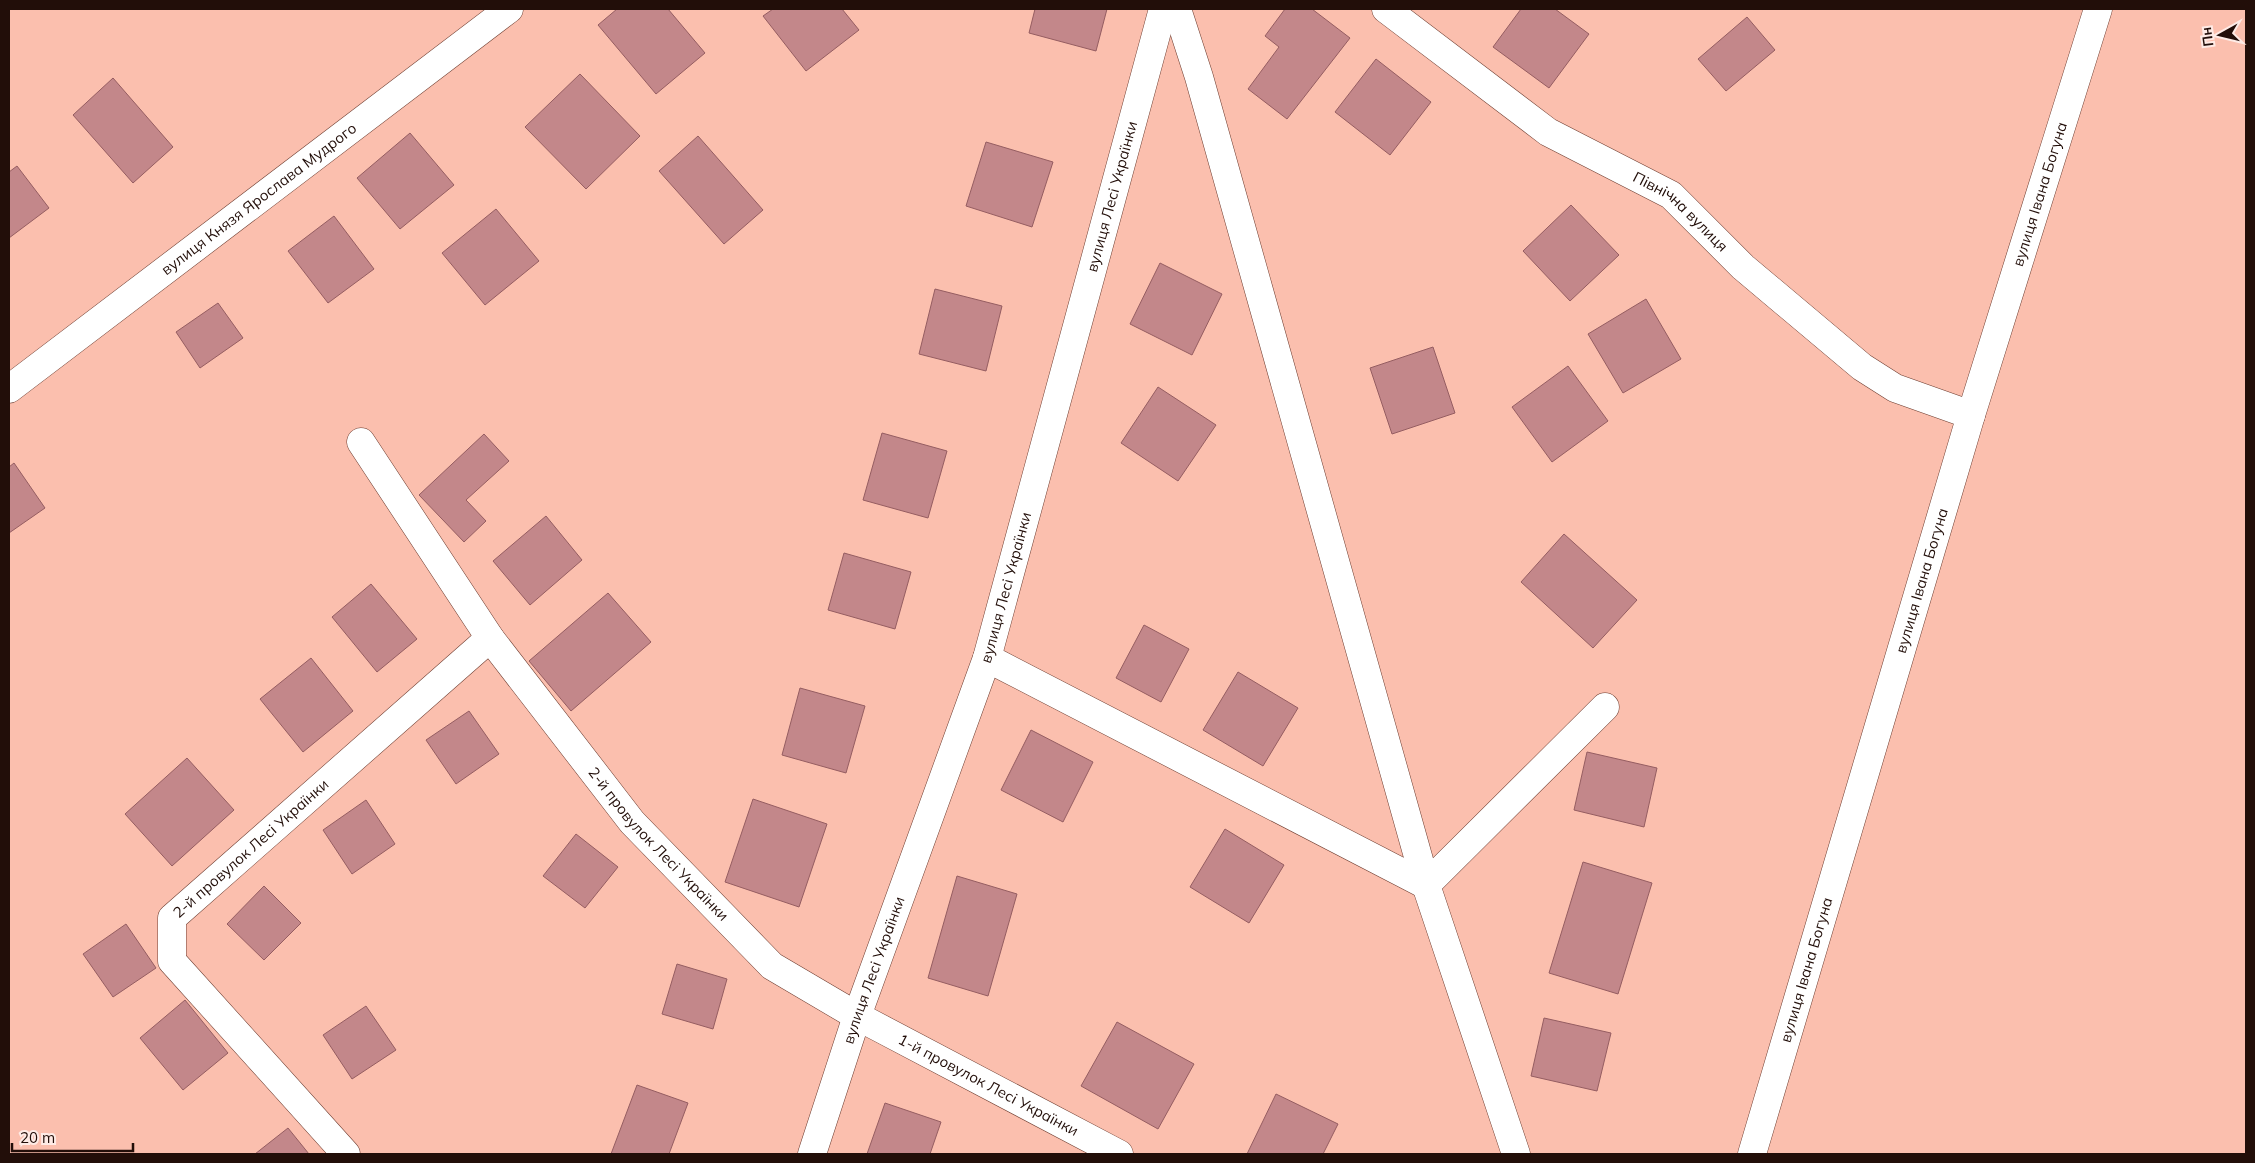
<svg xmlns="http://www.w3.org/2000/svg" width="2255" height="1163" viewBox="0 0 2255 1163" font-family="Mulish,sans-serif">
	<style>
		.building { fill: #c3878a; stroke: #955d61 }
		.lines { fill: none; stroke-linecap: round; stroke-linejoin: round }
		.minor-casing { stroke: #6e3d30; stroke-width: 29 }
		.minor { stroke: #fff; stroke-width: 28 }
		.labels { text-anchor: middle; stroke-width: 5; stroke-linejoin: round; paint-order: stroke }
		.street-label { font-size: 15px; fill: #220e09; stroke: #feebe6 }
	</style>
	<rect width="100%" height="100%" fill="#fbbfae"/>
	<path class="building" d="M617,9H668L705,53L656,94L598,25Z
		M773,9H842L859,30L806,71L763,16Z
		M1035,9H1107L1096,51L1029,33Z
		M1285,9H1312L1350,38L1287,119L1248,89L1279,47L1265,36Z
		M1521,9H1555L1589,34L1549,88L1493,47Z
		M1747,17L1775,50L1726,91L1698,59Z
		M1376,59L1431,102L1390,155L1335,112Z
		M580,74L640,136L586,189L525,127Z
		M113,78L173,147L133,183L73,115Z
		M410,133L454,185L400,229L357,178Z
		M698,136L763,210L724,244L659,171Z
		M986,142L1053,162L1032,227L966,206Z
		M17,166L49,208L9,238V172Z
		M1571,205L1619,255L1570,301L1523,251Z
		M496,209L539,261L485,305L442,253Z
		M334,216L374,269L328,303L288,251Z
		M1160,263L1222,294L1192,355L1130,324Z
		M935,289L1002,306L986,371L919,354Z
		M1646,299L1681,359L1623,393L1588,334Z
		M218,303L243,338L200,368L176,332Z
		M1433,347L1455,413L1392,434L1370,368Z
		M1568,366L1608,421L1552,462L1512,407Z
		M1158,387L1216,425L1178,481L1121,443Z
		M882,433L947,451L928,518L863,500Z
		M484,434L509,461L466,500L486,521L464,542L419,495Z
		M14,463L45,508L9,533V467Z
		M546,516L582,560L530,605L493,561Z
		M1564,534L1637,600L1593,648L1521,582Z
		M844,553L911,572L895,629L828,610Z
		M371,584L417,639L377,672L332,617Z
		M608,593L651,642L571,711L529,661Z
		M1144,625L1189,649L1161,702L1116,678Z
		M311,658L353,711L303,752L260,699Z
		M1238,672L1298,708L1263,766L1203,730Z
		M800,688L865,706L846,773L782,755Z
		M469,711L499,754L456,784L426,740Z
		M1031,730L1093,762L1063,822L1001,790Z
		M1587,752L1657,768L1644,827L1574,810Z
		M187,758L234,810L172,866L125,814Z
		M753,799L827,824L799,907L725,882Z
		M366,800L395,844L352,874L323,830Z
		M1225,829L1284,865L1249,923L1190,887Z
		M576,834L618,867L585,908L543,876Z
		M1583,862L1652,883L1618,994L1549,973Z
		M957,876L1017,894L988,996L928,978Z
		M264,886L301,923L264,960L227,924Z
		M126,924L156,968L113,997L83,954Z
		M677,964L727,979L713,1029L662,1014Z
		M185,1000L228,1053L183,1090L140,1038Z
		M366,1006L396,1050L352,1079L323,1035Z
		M1544,1018L1611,1033L1597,1091L1531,1076Z
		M1117,1022L1194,1064L1158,1129L1081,1086Z
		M637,1085L688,1103L669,1154H611Z
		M1276,1094L1338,1124L1323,1154H1247Z
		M885,1103L941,1122L930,1154H867Z
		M288,1128L309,1154H255Z"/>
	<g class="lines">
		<defs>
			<g id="minor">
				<path d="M1177,9L1199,77L1426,885L1516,1154"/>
				<path id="s1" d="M1386,9L1548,132L1671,195L1743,267L1862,367L1895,388L1971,415"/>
				<path id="s2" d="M9,389L509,9"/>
				<path id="s3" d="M361,442L490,638L632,822L772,966L857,1016L1119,1154"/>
				<path d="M987,658L1426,885L1605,707"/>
				<path id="s4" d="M346,1154L172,961V918L490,638"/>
				<path id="s5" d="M812,1154L857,1016L987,658L1163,9"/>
				<path id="s6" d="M1752,1154L1971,415L2098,9"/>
			</g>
		</defs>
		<use href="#minor" class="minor-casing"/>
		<use href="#minor" class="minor"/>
	</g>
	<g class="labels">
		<g class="street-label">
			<text dy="5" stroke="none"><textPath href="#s6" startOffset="1002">вулиця Івана Богуна</textPath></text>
			<text dy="5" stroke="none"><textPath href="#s5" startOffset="1004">вулиця Лесі Українки</textPath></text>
			<text dy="5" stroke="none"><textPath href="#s2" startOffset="314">вулиця Князя Ярослава Мудрого</textPath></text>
			<text dy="5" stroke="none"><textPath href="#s1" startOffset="359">Північна вулиця</textPath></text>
			<text dy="5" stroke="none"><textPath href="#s6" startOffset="598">вулиця Івана Богуна</textPath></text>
			<text dy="5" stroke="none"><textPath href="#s5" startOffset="599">вулиця Лесі Українки</textPath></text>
			<text dy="5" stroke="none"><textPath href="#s3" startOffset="501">2-й провулок Лесі Українки</textPath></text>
			<text dy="5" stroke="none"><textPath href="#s4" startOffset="408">2-й провулок Лесі Українки</textPath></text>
			<text dy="5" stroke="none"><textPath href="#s6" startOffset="192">вулиця Івана Богуна</textPath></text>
			<text dy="5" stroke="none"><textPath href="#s5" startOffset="194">вулиця Лесі Українки</textPath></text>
			<text dy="5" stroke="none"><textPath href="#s3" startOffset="915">1-й провулок Лесі Українки</textPath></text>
		</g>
	</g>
	<rect width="2255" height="1163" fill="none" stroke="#220e09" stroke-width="20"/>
	<g transform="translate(2220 35) rotate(262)" stroke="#feebe6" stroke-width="4" paint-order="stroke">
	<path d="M0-4L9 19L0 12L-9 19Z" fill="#220e09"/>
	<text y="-8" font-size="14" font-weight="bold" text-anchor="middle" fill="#220e09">Пн</text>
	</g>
	<path d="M12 1143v8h121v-8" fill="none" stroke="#220e09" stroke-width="2.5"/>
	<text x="20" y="1143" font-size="15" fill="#220e09" stroke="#feebe6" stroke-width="4" paint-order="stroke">20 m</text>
</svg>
